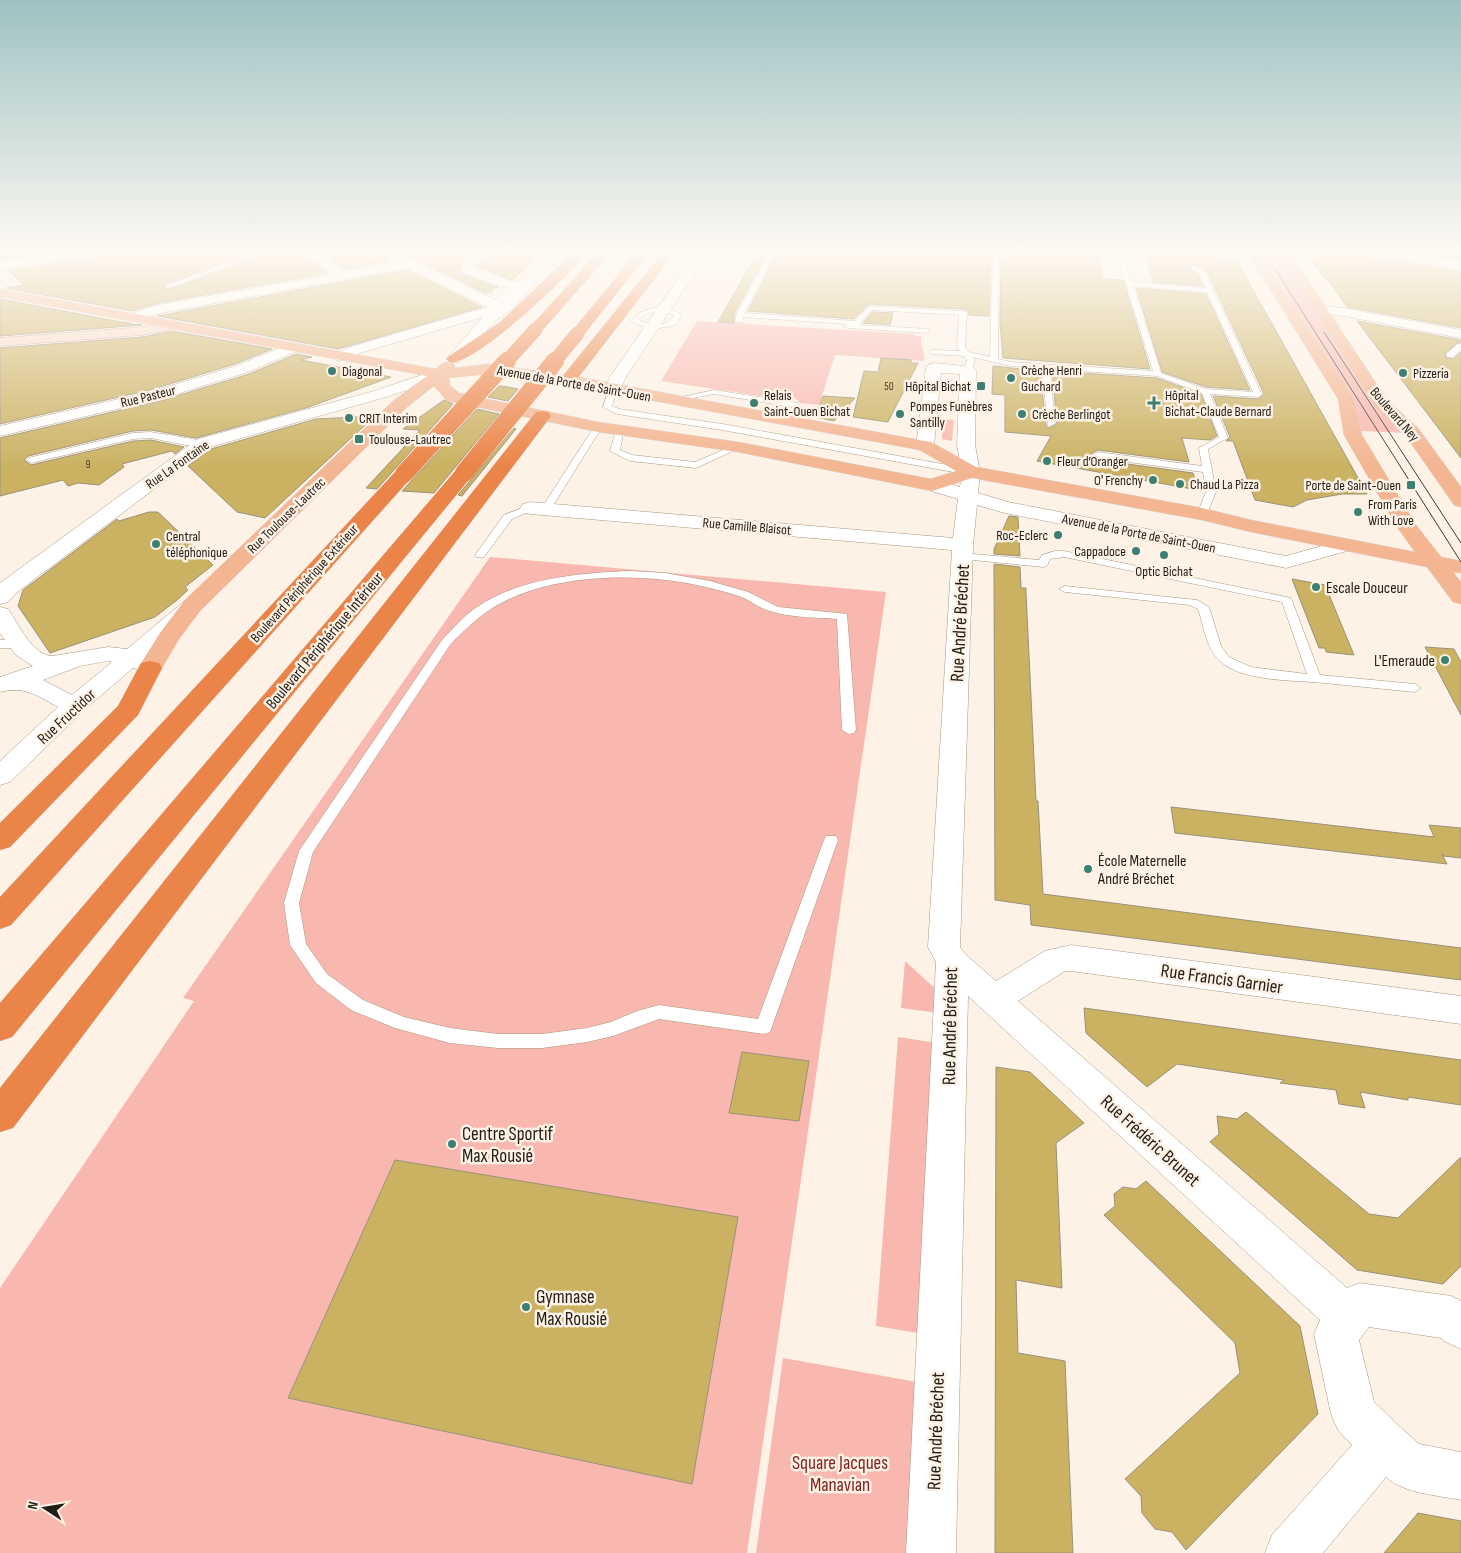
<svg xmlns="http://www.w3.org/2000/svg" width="1461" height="1553" viewBox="0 0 1461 1553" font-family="'Sofia Sans Condensed',sans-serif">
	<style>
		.green { fill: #f8b8b0 }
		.building { fill: #cbb263; stroke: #999179 }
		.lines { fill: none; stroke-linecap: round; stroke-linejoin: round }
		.lane-casing { stroke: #a89782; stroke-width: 1 }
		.street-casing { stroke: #a89782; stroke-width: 1 }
		.secondary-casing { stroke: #a89782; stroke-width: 1 }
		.primary-casing { stroke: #d7d6d5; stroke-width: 1 }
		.highway-casing { stroke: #d7d6d5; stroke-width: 1 }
		.lane { fill: #fff; fill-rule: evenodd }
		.street { fill: #fff; fill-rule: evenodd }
		.secondary { fill: #f9dac8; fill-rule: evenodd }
		.primary { fill: #f3b592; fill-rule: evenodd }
		.highway { fill: #eb8449; fill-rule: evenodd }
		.tram { stroke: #3f3830; stroke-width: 1 }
		.highway-bridge-far1-casing { stroke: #d7d6d5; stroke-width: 14; stroke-linecap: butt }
		.highway-bridge-casing { stroke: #d7d6d5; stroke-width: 18; stroke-linecap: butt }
		.highway-bridge-far1 { stroke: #eb8449; stroke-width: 14 }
		.highway-bridge { stroke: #eb8449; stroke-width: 18 }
		.poi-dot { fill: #3c8073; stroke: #fdf2e5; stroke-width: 2 }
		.labels { text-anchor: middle; stroke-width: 5; stroke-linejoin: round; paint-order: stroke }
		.far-number-label { font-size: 11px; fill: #4c4228 }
		.far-poi-label { font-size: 14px; fill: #221c14; stroke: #fdf2e5; text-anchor: start }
		.far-street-label { font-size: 14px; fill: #221c14; stroke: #fdf2e5 }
		.poi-label { font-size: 16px; fill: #221c14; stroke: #fdf2e5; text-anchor: start }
		.street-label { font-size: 16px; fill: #221c14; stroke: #fdf2e5 }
		.near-street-label { font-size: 19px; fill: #221c14; stroke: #fdf2e5 }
		.near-poi-label { font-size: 19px; fill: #221c14; stroke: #fdf2e5; text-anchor: start }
		.near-park-label { font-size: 19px; fill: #82211d; stroke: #fdf2e5 }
	</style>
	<rect width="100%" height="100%" fill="#fdf2e5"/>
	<path class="green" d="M1259,250H1275L1375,403L1406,433L1361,431L1354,400Z
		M697,321L915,334V336H921C921,347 925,353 924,361L835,355L819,405L800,403L789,392L761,396L661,381Z
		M943,419L954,420L952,441L942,439Z
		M490,557L886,592L747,1553H0V1288L194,1001L183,998Z
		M905,961L940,993L939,1013L901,1008Z
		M898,1037L937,1043L924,1334L876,1326Z
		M783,1358L917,1382L910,1553H756Z"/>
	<path class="building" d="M22,250H65L0,260V253Z
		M109,250H258L163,285L165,288L170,289L277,250H296L328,273L158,303L132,311L6,288L24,285L9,271L101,256Z
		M317,250H389L383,256L391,261L347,269Z
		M395,250H476L460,263L459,273L498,287L489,289L493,291L485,293Z
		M495,250H544L512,280L477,266Z
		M759,250H769L734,314V323L718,322Z
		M779,250H991L989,316L969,315L968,311L963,309L869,304L854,319L748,311Z
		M1001,250L1097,254L1103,279L1123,280L1150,369L1003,358L1000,323Z
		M1307,250H1357L1365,256L1461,272V328L1347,307L1334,288L1309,259L1315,260Z
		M1399,250H1461V260Z
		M1144,251L1214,255L1238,263L1367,494H1342L1307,500L1293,507L1255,500L1233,441H1226L1230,437L1213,396L1258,399L1264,394L1207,271L1195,264L1187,266L1188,269L1198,274L1203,286L1152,282H1154Z
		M407,270L482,307L338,349L158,316Z
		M1136,288L1206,294L1250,390L1206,387L1162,372Z
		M0,299L132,324L142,325L0,336Z
		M872,312L893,313L890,325L863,323Z
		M1357,321L1461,340V342L1457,343L1445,353L1446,358L1453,359L1461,352V458Z
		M172,331L272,349L235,364L150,390L0,424V348L142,337Z
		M296,354L312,357L301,360L391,377L309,407L196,438L151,430L133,431L28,456L24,460L31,465L133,441L151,440L184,447L175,454L172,451L122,464L124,467L99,485L78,483L68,486L63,480L0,496V438L160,401L249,374Z
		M881,358L911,360V363H918L888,422L853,417L864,371L878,372Z
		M993,366L1040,371L1046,426L1049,428L1057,424L1052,371L1157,378L1201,394L1217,436L1210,440L1182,438L1189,462L1098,450L1091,454L1098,460L1193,473L1198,490L1037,461L1051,436L1005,432V395L992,394Z
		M499,386L508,387L518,389L508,401L488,397Z
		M823,396L855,398L834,421L815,417Z
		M444,400L453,404L377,489L366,488L420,430L403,429Z
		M477,409L499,414L434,493L402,491Z
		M375,416L265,518L237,512L188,466L211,449L316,419Z
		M514,428L516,429L462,496L458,495Z
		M149,512H158L213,565L185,587L188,590L177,600L155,617L50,653L18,606L23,590L117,519L119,521Z
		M1009,516L1018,517L1020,556L994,554V549Z
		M994,564L1020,567L1021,588H1026V593L1036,801H1038L1043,894L1461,948V980L1031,925L1030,905L995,900Z
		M1292,579L1325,585L1354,655L1326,652L1325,648H1319Z
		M1425,647L1454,649L1461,662V715Z
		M1171,807L1434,837L1429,825L1461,828V858L1443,856L1442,854L1447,864L1175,833Z
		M1084,1008L1461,1060V1105L1408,1097V1100L1360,1092L1365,1108L1339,1104L1336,1090L1280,1083L1284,1080L1177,1064L1147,1087L1086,1033Z
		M742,1052L809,1061L799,1121L729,1113Z
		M996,1067L1030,1072L1084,1123L1056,1143L1062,1288L1016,1280L1018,1353L1065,1361L1073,1553H995Z
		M1246,1112L1369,1214L1398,1218L1461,1157V1266L1443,1284L1357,1270L1210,1142L1219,1134L1217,1116L1237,1119Z
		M395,1160L738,1217L692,1484L288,1398Z
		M1146,1181L1300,1326L1318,1414L1186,1550L1172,1532L1155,1529L1142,1513L1141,1496L1125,1479L1240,1373L1235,1343L1104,1215L1115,1206L1114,1194L1123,1187L1136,1189Z
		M1418,1513L1461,1521V1553H1384Z"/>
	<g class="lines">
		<defs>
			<path id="lane" d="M264,250H275L170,287L165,286Z
				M771,250H777L745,313L855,321L869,306L963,311L967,313L965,347L969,352L990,357L993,250H999L998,359L1010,362L1153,371L1116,252L1130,250L1122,253L1132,282L1206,288L1199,273L1189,267L1194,266L1205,272L1262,395L1258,397L1210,394L1228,438L1208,449L1216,492L1206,516H1198L1197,514L1206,492L1203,472L1098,458L1093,455L1098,452L1202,466L1199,448L1219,437L1202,393L1157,376L1050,369L1055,424L1048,426L1042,369L1010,366L973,357L975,360L972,370L968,372L964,370L967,360L964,356L931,354V350H934L960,351L957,347L959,315L871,310L859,325L929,329L930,331L926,333L848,328L844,326L846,324L743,317L744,322H735L736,315ZM1133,286L1207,292L1253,392L1206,389L1161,373Z
				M653,308L673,310L682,315L675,325L651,330L631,321L639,313ZM654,312L669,313L674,316C665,328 652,326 639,320L643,315Z
				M1458,344H1461V350L1453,357H1447V353Z
				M610,386L617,388L612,406L619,409L722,424L970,469L975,472L970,475L722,430L617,414L603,407Z
				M714,390L798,403L813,426L806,428L792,407L714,394L673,402L669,400Z
				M598,424L602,427L551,509L549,511H543L541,509L594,427Z
				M620,427L624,430L620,450L632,455L695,462L735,445L738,444L742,447L696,468L630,461L610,451L616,430Z
				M151,432C160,434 205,440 208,443L204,446L185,445L151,438L133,439L31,463L26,460L28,458L133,433Z
				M530,505L533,506V510L512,519L484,557H476L475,555L504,515Z
				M1055,551H1064L1291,598L1320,675L1415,684L1421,688L1415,692C1385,689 1354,686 1324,683C1295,680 1242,682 1220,661C1206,648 1204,627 1198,609L1190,605L1065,592L1059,589L1065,586L1197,600L1209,607L1221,646L1229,657L1251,667L1307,674L1282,602L1064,557L1050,559L1047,566L1043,567L963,559L958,556L963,553L1039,560L1042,555Z
				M631,571L665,573L710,581L748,592L778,607L847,614L856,730L854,733L849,734L842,730L837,619C815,617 791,618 770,611C761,609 754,603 746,599C735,594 722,591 710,588C647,572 558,572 499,604C480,615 465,629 450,645L313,852L299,903L306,944L327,974L363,1000L404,1017L450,1028L498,1034H542L587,1028L611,1022L637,1011L659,1005L758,1019L824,840L826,836H836L838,840L770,1032L764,1034L659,1019L613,1036L587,1042L542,1048H498L450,1043L395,1028L351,1010L316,983L290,945L284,903L299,851L442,640C449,633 456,625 463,618C506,579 576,573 631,571Z
				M0,640H18L24,644L18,648H0Z"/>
			<path id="street" d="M77,250H107L101,254L0,270V262Z
				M298,250H313L347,271L396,262L385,255L391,251L395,252L495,300L506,288L461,272L460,269L461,264L479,250H493L473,267L513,282L524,280L553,250H566L512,309L494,322L459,362H449L446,359L483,317L360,353L346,360H336L333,357L336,354L350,347L487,307L407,268L161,313L132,322L127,321L125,318L127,315L158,305L333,274Z
				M698,250H710L626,377L619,391H607L605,388L610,377Z
				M1208,250H1240L1260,253L1262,256C1257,262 1214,256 1208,250Z
				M1359,250H1387L1461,262V270L1365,254Z
				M1320,306L1343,308L1461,330V338L1343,316L1315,313L1313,310Z
				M292,343L297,345L300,348L297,351L248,372L160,399L0,436V426L150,392L236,366Z
				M934,363L974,367L976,370L975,445L980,472L978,493L1008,502L1286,556L1347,539L1354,541L1357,545L1354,549L1286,568L1005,513L977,505L973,545L960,947L964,953L996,981L1045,951L1071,945L1461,996V1024L1071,971H1065L1018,1001L1347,1288L1360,1283L1451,1296L1461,1301V1349L1446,1342L1441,1338L1369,1327L1359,1340L1374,1402L1399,1426L1419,1444L1461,1452V1500C1437,1495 1405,1494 1386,1477L1323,1553H1265L1272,1535L1352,1445L1338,1430L1331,1414L1314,1334L1320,1320L968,996L956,1553H906L936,962L928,947L952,550L530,514L523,512L520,508L523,504L530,502L953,538L958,499L925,489L922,485L925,481L932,479L960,487L962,472L957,445L960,374L941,373L934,446L931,450L925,451L919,450L916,446L926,368L928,365Z
				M440,369L446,371L448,374L446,377L386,397L210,447L16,593L8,602L0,604V583L198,439L374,391Z
				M190,601L198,603L201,608L147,657L153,663L150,668L141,670L133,668L83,711L10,782L0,785V761L58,707C36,695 25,686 0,692V677L33,666L16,655L0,633V607L8,609C19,624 32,656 53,656L108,647L127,649L182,603ZM108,661L112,662L72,695L43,680L80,666Z"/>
			<path id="secondary" d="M172,321L177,322L179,325L177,328L142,335L0,346V338L142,327Z"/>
			<path id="primary" d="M1246,250H1258L1354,399L1362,435L1416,525L1441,557L1461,561V573L1453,572L1461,582V604L1453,602L1427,567L1251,532L1202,520L972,478L932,491L738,452L598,432L447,401L434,386L406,408L200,611L179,639L159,673L150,675L141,673L138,668L160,633L184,601L394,400L427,376L0,297V289L436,369C442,363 444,361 453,363L455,366L454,368L488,364L568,375L925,441L931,442L976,467L1202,508L1251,520L1415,552L1397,527L1344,435L1338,399ZM488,374L568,385L920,450L956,471L931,479L738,442L598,422L459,393L450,385L449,378Z
				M1276,250H1288L1388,401L1418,428L1461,487V507L1454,505L1406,436L1376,408Z"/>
			<path id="highway" d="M576,250H589C573,272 473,368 449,362L446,359L449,356L499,323Z
				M600,250H613L541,332H531L529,329L531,326Z
				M639,250H651L582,337H572L570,334L572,331Z
				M665,250H677L574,383H562L560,380L562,377Z
				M542,411L548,412L551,416L548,420L13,1128L0,1132V1088L536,412Z
				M464,467L471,469L473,473L471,477L12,1037L0,1041V1003L457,469Z
				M404,468L411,470L413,474L411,478L11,925L0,929V897L397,470Z
				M150,661L159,663L162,668L138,715L10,847L0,850V823L118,706L141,663Z"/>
		</defs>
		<use href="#lane" class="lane-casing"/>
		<use href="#street" class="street-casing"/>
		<use href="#secondary" class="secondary-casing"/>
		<use href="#primary" class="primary-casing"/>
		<use href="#highway" class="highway-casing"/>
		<use href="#lane" class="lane"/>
		<use href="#street" class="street"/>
		<use href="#secondary" class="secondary"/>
		<use href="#primary" class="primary"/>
		<use href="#highway" class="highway"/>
		<path class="tram" d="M1263,250L1461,562
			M1324,332L1461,543"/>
		<defs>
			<path id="highway-bridge-far1" d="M506,362L536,329
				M554,362L577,334"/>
			<path id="highway-bridge" d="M464,473L555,361
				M404,474L507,361"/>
		</defs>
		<use href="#highway-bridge-far1" class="highway-bridge-far1-casing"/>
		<use href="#highway-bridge" class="highway-bridge-casing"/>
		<use href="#highway-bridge-far1" class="highway-bridge-far1"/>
		<use href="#highway-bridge" class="highway-bridge"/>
	</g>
	<linearGradient id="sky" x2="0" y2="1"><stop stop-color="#9ec2c2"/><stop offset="0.54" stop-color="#fef9f3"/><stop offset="1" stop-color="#fef9f3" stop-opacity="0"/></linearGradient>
	<rect width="1461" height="467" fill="url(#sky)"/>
	<g class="poi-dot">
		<circle cx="332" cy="371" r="5"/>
		<circle cx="1403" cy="373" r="5"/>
		<circle cx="1011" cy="378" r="5"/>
		<rect x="976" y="381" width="10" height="10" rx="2.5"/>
		<circle cx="754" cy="403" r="5"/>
		<path d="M1151.5 395.5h5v5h5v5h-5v5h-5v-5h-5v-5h5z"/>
		<circle cx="900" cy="414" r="5"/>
		<circle cx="1022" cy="414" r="5"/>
		<circle cx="349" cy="418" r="5"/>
		<rect x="354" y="434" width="10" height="10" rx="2.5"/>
		<circle cx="1047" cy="461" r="5"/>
		<circle cx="1153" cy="480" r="5"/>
		<circle cx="1180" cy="484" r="5"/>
		<rect x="1406" y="480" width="10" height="10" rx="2.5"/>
		<circle cx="1358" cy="512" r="5"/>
		<circle cx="1058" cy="535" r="5"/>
		<circle cx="156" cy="544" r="5"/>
		<circle cx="1136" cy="551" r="5"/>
		<circle cx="1164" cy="555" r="5"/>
		<circle cx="1316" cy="587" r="5"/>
		<circle cx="1445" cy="660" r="5"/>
		<circle cx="1088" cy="869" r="5"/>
		<circle cx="452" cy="1144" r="5"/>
		<circle cx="526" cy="1307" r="5"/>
	</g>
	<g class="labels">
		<g class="far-number-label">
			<text x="889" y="390">50</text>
			<text x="88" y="468">9</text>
		</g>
		<g class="far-poi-label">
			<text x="1021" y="375">Crèche Henri<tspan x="1021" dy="16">Guchard</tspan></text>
			<text x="342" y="376">Diagonal</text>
			<text x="1413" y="378">Pizzeria</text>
			<text x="971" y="391" text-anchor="end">Hôpital Bichat</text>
			<text x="764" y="400">Relais<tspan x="764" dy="16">Saint-Ouen Bichat</tspan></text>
			<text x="1165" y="400">Hôpital<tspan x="1165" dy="16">Bichat-Claude Bernard</tspan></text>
			<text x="910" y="411">Pompes Funèbres<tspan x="910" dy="16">Santilly</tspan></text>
			<text x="1032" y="419">Crèche Berlingot</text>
			<text x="359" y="423">CRIT Interim</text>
			<text x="369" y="444">Toulouse-Lautrec</text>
			<text x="1057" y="466">Fleur d’Oranger</text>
			<text x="1143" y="485" text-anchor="end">O' Frenchy</text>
			<text x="1190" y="489">Chaud La Pizza</text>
			<text x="1401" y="490" text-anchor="end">Porte de Saint-Ouen</text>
			<text x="1368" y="509">From Paris<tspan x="1368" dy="16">With Love</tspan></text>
			<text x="1048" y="540" text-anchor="end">Roc-Eclerc</text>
			<text x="166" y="541">Central<tspan x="166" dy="16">téléphonique</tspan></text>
			<text x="1126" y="556" text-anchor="end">Cappadoce</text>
			<text x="1164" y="576" text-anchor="middle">Optic Bichat</text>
		</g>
		<g class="far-street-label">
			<text transform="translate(574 383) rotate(10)" y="5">Avenue de la Porte de Saint-Ouen</text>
			<text transform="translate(148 396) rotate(-14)" y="5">Rue Pasteur</text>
			<text transform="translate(1395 414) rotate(49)" y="5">Boulevard Ney</text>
			<text transform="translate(177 464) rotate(-35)" y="5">Rue La Fontaine</text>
			<text transform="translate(286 515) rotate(-44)" y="5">Rue Toulouse-Lautrec</text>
			<text transform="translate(747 526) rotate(5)" y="5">Rue Camille Blaisot</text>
			<text transform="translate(1139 533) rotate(11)" y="5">Avenue de la Porte de Saint-Ouen</text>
			<text transform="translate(304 583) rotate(-48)" y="5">Boulevard Périphérique Extérieur</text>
		</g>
		<g class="poi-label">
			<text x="1326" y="593">Escale Douceur</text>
			<text x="1435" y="666" text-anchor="end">L'Emeraude</text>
			<text x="1098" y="866">École Maternelle<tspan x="1098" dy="18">André Bréchet</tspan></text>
		</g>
		<g class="street-label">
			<text transform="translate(324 640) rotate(-50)" y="6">Boulevard Périphérique Intérieur</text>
			<text transform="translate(66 716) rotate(-43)" y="6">Rue Fructidor</text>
		</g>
		<g class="near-street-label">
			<text transform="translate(959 623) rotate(-87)" y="7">Rue André Bréchet</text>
			<text transform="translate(1222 978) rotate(8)" y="7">Rue Francis Garnier</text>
			<text transform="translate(949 1026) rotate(-89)" y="7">Rue André Bréchet</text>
			<text transform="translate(1151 1140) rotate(42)" y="7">Rue Frédéric Brunet</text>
			<text transform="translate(935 1431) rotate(-88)" y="7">Rue André Bréchet</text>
		</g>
		<g class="near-poi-label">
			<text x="462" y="1140">Centre Sportif<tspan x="462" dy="22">Max Rousié</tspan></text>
			<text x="536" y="1303">Gymnase<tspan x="536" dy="22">Max Rousié</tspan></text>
		</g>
		<g class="near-park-label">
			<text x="840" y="1469">Square Jacques<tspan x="840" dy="22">Manavian</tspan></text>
		</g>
	</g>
	<g transform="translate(45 1508) rotate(282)" stroke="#fdf2e5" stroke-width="4" paint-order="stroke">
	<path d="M0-4L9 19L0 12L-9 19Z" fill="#221c14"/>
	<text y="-8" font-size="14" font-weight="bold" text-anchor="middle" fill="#221c14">N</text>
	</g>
</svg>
